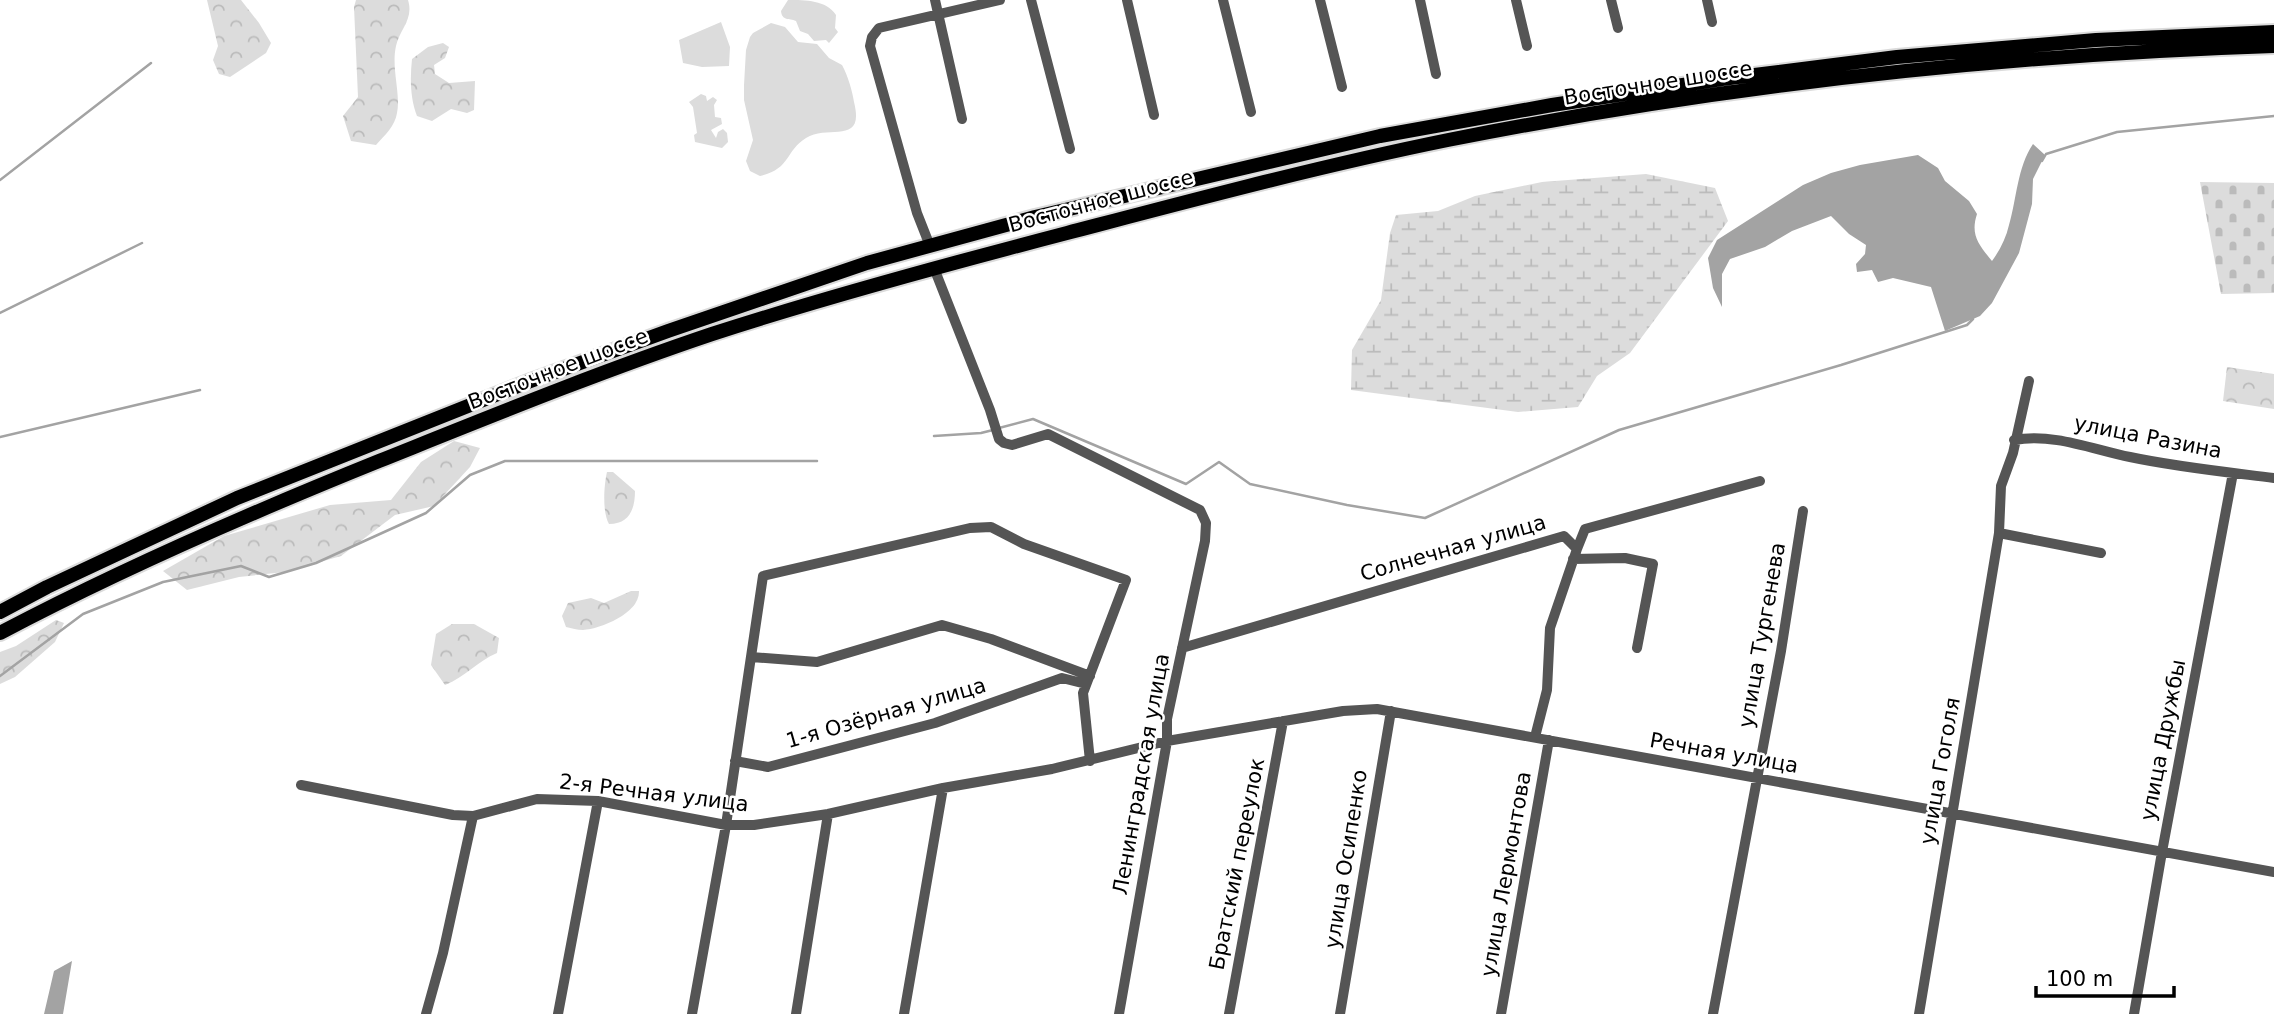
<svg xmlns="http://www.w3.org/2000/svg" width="2274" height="1014" viewBox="0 0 2274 1014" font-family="'DejaVu Sans',sans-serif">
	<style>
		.green { fill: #dcdcdc }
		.forest { fill: url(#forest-crowns) }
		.wetland { fill: url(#wetland-marsh) }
		.cemetery { fill: url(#cemetery-stones) }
		.water { fill: #a3a3a3 }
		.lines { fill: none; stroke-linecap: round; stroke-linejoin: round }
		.stream { stroke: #a3a3a3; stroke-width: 2.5 }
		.highway-casing { stroke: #dbdbdb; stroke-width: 18 }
		.minor { stroke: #555; stroke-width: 10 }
		.highway { stroke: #000; stroke-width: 14 }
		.labels { text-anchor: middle; stroke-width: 5; stroke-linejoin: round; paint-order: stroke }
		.street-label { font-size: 21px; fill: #000; stroke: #fff }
	</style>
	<defs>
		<pattern id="forest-crowns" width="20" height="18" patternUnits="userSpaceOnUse" patternTransform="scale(1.75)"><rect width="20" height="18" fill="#dcdcdc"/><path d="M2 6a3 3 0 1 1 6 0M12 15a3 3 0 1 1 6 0" fill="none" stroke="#bbb"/></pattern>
		<pattern id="wetland-marsh" width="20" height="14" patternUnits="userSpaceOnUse" patternTransform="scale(1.75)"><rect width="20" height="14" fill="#dcdcdc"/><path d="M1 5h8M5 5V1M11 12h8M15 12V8" fill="none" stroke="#bbb"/></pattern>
		<pattern id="cemetery-stones" width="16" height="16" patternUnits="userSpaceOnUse" patternTransform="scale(1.75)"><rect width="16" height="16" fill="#dcdcdc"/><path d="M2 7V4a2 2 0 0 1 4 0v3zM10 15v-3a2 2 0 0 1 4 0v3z" fill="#bbb"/></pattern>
	</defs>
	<rect width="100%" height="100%" fill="#fff"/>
	<path class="green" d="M788,0C806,0 826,0 836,15L835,28L838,32L829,43L826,40L814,41L808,34L800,31L796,21C789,18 782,21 781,11Z
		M721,22L730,47L729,66L702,67L683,63L679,40Z
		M771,23L785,27L798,42L817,44L829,58L842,65C848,76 852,90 854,102C865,146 829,124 806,138C785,151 791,169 760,176L750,171L746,161L753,140L744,100V85L746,50L750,37L753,33Z
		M701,94L706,96L707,101L713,97L717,100L714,105L715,117L721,118L722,124L711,130L716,138L718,132L723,129L727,133L728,142L722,148L695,142L694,135L697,133L693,107L689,102Z"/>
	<path class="forest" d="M207,0H241L259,23L271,43L266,53L230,77L219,74L213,60L218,46Z
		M356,0H408C414,19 400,29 396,46C391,68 401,94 397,113C395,126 385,135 376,145L351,141L343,116L358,97L354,7Z
		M443,43L449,47L445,58L434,65L435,74L449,83L475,81L474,110L467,113L451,109L432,121L417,116C410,98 410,78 412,59L428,47Z
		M2227,367L2274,374V409L2223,401Z
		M454,441L480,448L470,467L434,506L395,515L341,556L285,572L239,577L187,590L163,571L224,536L330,505L391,500L421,462Z
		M607,472H613L635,491C635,508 630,524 609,524C602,512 604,485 607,472Z
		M631,591H639C640,613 601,629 583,630C577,630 572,628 566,627L562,616L568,603L591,598L604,603Z
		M56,620L64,623L55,642L15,677L0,684V652L16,646Z
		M452,624H474L499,638L497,653C478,661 465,677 445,685L431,665L436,634Z"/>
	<path class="wetland" d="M1646,174L1715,188L1728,221L1630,353L1597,376L1578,407L1518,412L1351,390L1352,350L1381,300L1390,233L1396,215L1438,211L1475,196L1542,182Z"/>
	<path class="cemetery" d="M2200,182L2274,183V293L2221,294Z"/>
	<path class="water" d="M2033,144L2045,155L2033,179L2032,204L2019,253L1992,303L1980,316L1945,331L1931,287L1893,278L1878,282L1872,270L1857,272L1856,264L1865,254L1866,245L1849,234L1831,216L1792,231L1765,247L1730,259L1722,274V307L1713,288L1708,258L1717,240L1803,185L1831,173L1860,165L1918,155L1938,168L1945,181L1969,201L1977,214C1970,235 1979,245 1992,261C2000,250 2006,238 2009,225C2017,198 2017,168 2033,144Z
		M72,961L63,1014H44L54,971Z"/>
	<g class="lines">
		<path class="stream" d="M2042,161L2046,154L2117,132L2274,116
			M0,180L151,63
			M0,313L142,243
			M999,428L1033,419L1186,484L1219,462L1250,484L1347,505L1425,518L1619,430L1841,365L1967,325L1973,319
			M934,436L981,433L993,430
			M0,437L200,390
			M0,676L83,614L163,582L241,566L269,577L316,563L426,513L470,475L505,461H817"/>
		<defs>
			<path id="highway" d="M0,612L47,587L237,498L528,382L668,331L867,263L1035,217L1380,136L1552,105L1722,79L1897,57L2096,40L2274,32
				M0,633C123,568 250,513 379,461C489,417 599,372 712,334C829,296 948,264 1067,233C1193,200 1320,166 1448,140C1720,86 1997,55 2274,46"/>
		</defs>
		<use href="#highway" class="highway-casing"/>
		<path class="minor" d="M935,0L962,119
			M1031,0L1070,149
			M1127,0L1154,115
			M1223,0L1251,112
			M1320,0L1342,87
			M1420,0L1436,74
			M1516,0L1527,46
			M1611,0L1618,28
			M1707,0L1712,22
			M930,246L917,213L870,46L872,37L879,28L1000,0
			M934,268L990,410L999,439L1004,443L1012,445L1048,434L1200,510L1206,523L1205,541L1167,719V741L1119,1014
			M2014,440C2054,433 2091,449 2130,457C2177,467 2226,472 2274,478
			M1999,533L2101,553
			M1573,559L1625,558L1653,564L1637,648
			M1182,648L1564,536L1577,549L1585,529L1760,481
			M751,657L817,662L942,625L991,639L1090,676
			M1535,737L1547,690L1550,628L1577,549
			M735,761L768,767L935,723L1062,678L1086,684
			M301,785L453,815L473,816L537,799L598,801L726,825H754L828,814L943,788L1052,769L1167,741L1343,711L1377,709L2274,872
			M426,1014L443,953L473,816
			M558,1014L598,801
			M692,1014L726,825L763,576L970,528L991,527L1024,544L1126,580L1083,693L1090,761
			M796,1014L828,814
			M904,1014L943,788
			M1229,1014L1283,721
			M1340,1014L1391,711
			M1501,1014L1549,740
			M1713,1014L1781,651L1803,511
			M1919,1014L1999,533L2001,486L2013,453L2029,381
			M2134,1014L2162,852L2233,473"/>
		<use href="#highway" class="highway"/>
	</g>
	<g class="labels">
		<g class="street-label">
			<text transform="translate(1658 83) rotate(-9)" y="7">Восточное шоссе</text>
			<text transform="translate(1101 201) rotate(-15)" y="7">Восточное шоссе</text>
			<text transform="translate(558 369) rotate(-21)" y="7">Восточное шоссе</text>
			<text transform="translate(2148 437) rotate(11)" y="7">улица Разина</text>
			<text transform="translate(1453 548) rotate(-16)" y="7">Солнечная улица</text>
			<text transform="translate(1762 635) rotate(-80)" y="7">улица Тургенева</text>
			<text transform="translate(886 713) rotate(-16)" y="7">1-я Озёрная улица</text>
			<text transform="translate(2163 740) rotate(-79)" y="7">улица Дружбы</text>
			<text transform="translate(1724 753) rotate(10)" y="7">Речная улица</text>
			<text transform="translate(1940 771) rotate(-80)" y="7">улица Гоголя</text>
			<text transform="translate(1141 774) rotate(-80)" y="7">Ленинградская улица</text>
			<text transform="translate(654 793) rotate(7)" y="7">2-я Речная улица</text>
			<text transform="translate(1346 859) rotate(-81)" y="7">улица Осипенко</text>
			<text transform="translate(1237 864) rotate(-79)" y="7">Братский переулок</text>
			<text transform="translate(1506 874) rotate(-80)" y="7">улица Лермонтова</text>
		</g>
	</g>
	<path d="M2036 986v10h138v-10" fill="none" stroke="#000000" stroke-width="3.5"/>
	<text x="2046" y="986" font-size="21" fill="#000000" stroke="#ffffff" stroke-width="5" paint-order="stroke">100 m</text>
</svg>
